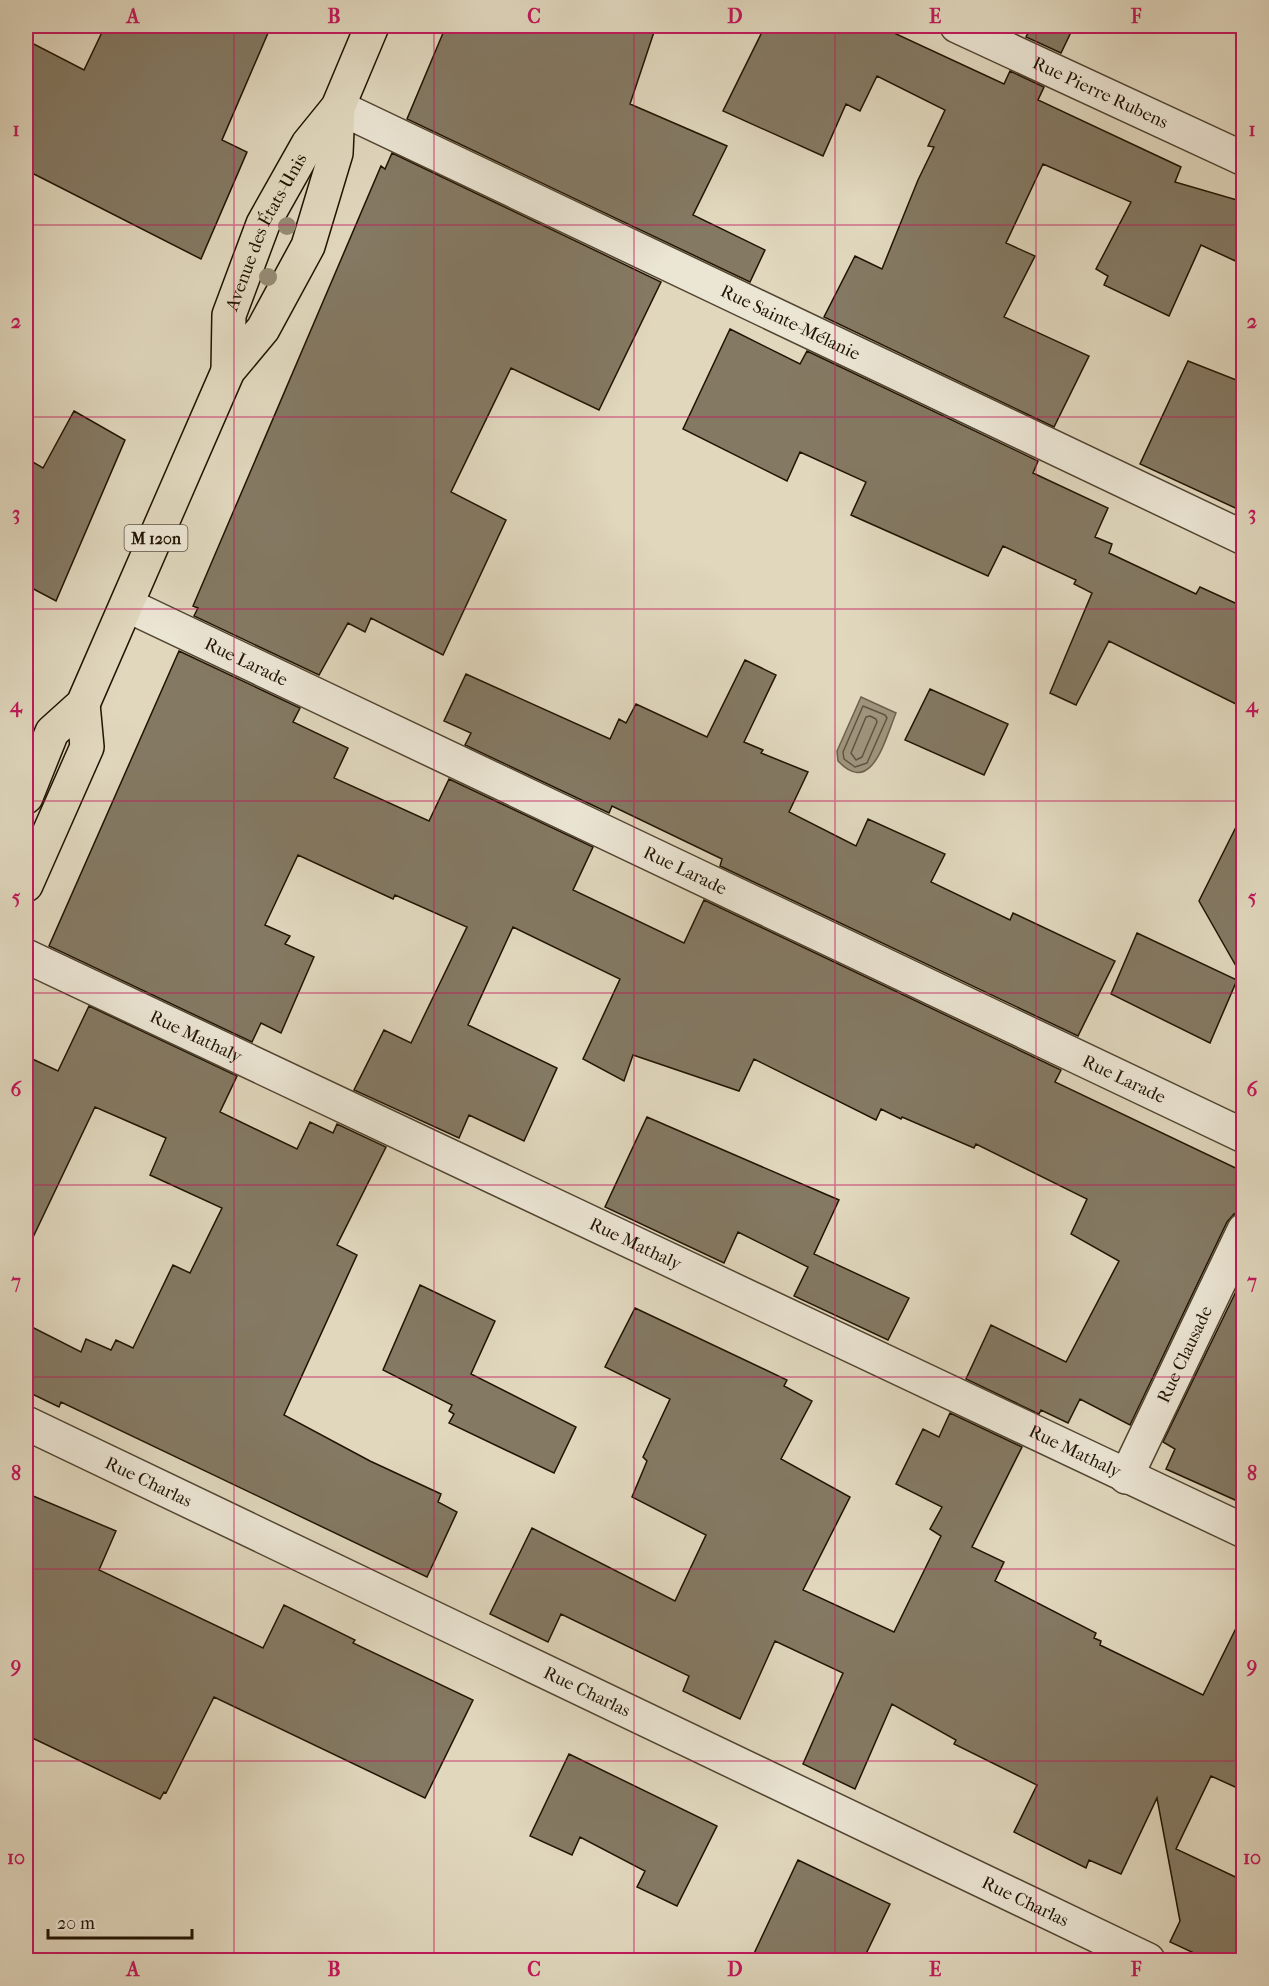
<svg xmlns="http://www.w3.org/2000/svg" width="1269" height="1986" viewBox="0 0 1269 1986" font-family="'IM FELL French Canon',serif">
	<style>
		.water { fill: #9f957d; stroke: #6d614c; stroke-width: 1.5 }
		.lines { fill: none; stroke-linecap: round; stroke-linejoin: round }
		.shore { stroke: #605440; stroke-width: 1.5 }
		.building { fill: #847963; stroke: #211402; stroke-width: 1.5 }
		.street-casing { stroke: #514531; stroke-width: 36 }
		.primary-casing { stroke: #211402; stroke-width: 36 }
		.street { stroke: #ebe5d4; stroke-width: 33 }
		.primary { stroke: #e0d7bd; stroke-width: 33 }
		.tree { fill: #968b74 }
		.grid { fill: none; stroke: #c2185b; stroke-width: 1.5; stroke-opacity: 0.55 }
		.labels { text-anchor: middle; stroke-width: 5; stroke-linejoin: round; paint-order: stroke }
		.shield { fill: #ebe5d4; stroke: #5e5341; stroke-width: 1.5 }
		.shield-label { font-size: 16px; font-weight: bold; fill: #211402 }
		.street-label { font-size: 18px; fill: #211402; stroke: #ebe5d4 }
		.neatline { fill: none; stroke: #c2185b; stroke-width: 2 }
		.grid-label { font-size: 20px; text-anchor: middle; font-weight: bold; fill: #c2185b }
	</style>
	<rect width="100%" height="100%" fill="#e0d7bd"/>
	<filter id="stains"><feTurbulence type="fractalNoise" baseFrequency=".00333" numOctaves="4"/><feColorMatrix values="0 0 0 0 .2 0 0 0 0 .09 0 0 0 0 .02 0 0 0 .5 -.17"/></filter>
	<radialGradient id="worn" r=".72"><stop offset=".6" stop-color="#630" stop-opacity="0"/><stop offset="1" stop-color="#630" stop-opacity=".3"/></radialGradient>
	<path class="water" d="M861,697L896,713C885,739 872,797 838,761L837,751Z"/>
	<g class="lines">
		<path class="shore" d="M863,706L885,715L887,718L867,763L855,767L844,759L843,752Z
			M870,716L876,719L877,722L862,757L856,760L851,753L866,717Z"/>
	</g>
	<path class="building" d="M105,26H271L222,140L247,152L201,259L26,170V40L84,70Z
		M446,26H656L630,104L727,146L693,215L765,250L750,282L407,119Z
		M765,26H879L1004,84L1010,71L1044,87L1038,100L1181,167L1175,182L1244,202V265L1201,245L1169,316L1104,285L1108,276L1096,269L1131,202L1043,164L1006,243L1035,256L1004,317L1089,356L1054,427L824,317L855,256L882,269L918,180L934,147L928,146L945,110L877,76L860,111L846,104L823,156L723,111Z
		M1032,26H1074L1061,53L1026,37Z
		M392,153L661,282L599,410L511,368L451,492L506,520L443,655L371,618L365,632L348,623L319,675L194,616L198,608L193,606L381,166L385,169Z
		M730,329L800,364L807,351L1038,461L1033,473L1108,508L1095,537L1112,544L1109,553L1196,594L1200,587L1244,607V708L1109,641L1076,705L1050,693L1092,593L1074,584L1076,580L1003,546L988,576L851,515L866,482L800,452L787,481L683,429Z
		M1188,361L1244,383V512L1140,464Z
		M74,411L125,440L56,601L26,585V458L43,468Z
		M179,651L300,708L293,722L348,748L334,778L429,821L449,779L593,847L573,890L684,943L704,900L1061,1070L1055,1082L1244,1172V1211L1234,1214L1227,1222L1130,1425L1080,1399L1068,1423L1041,1410L1039,1414L966,1379L991,1325L1066,1362L1119,1261L1071,1234L1087,1199L976,1144L974,1148L902,1117L901,1119L881,1109L876,1120L754,1059L739,1091L633,1055L624,1081L583,1059L620,979L513,927L468,1025L557,1068L524,1141L469,1115L459,1138L354,1090L384,1030L411,1043L467,927L395,895L393,899L298,855L265,925L290,936L285,944L314,957L281,1033L261,1023L252,1042L49,946Z
		M745,660L776,675L744,742L763,750L761,753L808,772L789,812L856,846L868,819L945,854L931,882L1010,920L1013,913L1115,961L1078,1036L720,866L722,859L612,806L609,813L465,745L471,733L444,721L466,674L610,739L619,719L626,723L636,704L707,737Z
		M930,689L1008,724L984,775L905,740Z
		M1244,811V980L1199,901Z
		M1137,933L1237,980L1210,1043L1111,994Z
		M89,1006L237,1076L220,1112L297,1149L310,1122L333,1133L337,1124L386,1147L337,1245L357,1255L284,1415L370,1461L441,1494L438,1502L457,1512L427,1577L61,1402L59,1407L26,1391V1324L81,1352L86,1339L111,1350L116,1340L133,1348L173,1265L190,1273L222,1208L150,1175L166,1138L95,1107L26,1252V1056L58,1071Z
		M647,1117L839,1200L814,1254L909,1298L888,1340L794,1296L808,1267L738,1232L724,1263L605,1207Z
		M1244,1275V1504L1166,1469L1175,1449L1163,1442Z
		M420,1285L495,1321L471,1374L576,1427L554,1473L449,1423L454,1414L449,1411L452,1405L383,1370Z
		M635,1308L787,1380L784,1386L812,1401L781,1459L850,1497L803,1590L894,1632L941,1536L930,1529L942,1507L896,1484L923,1429L939,1437L950,1413L1022,1447L972,1547L1004,1562L995,1581L1096,1633L1094,1638L1101,1641L1100,1645L1203,1695L1244,1612V1791L1211,1776L1176,1849L1244,1881V1960H1209L1170,1942L1180,1921L1157,1798L1121,1874L1089,1860L1086,1868L1014,1832L1037,1785L954,1744L956,1740L892,1704L855,1789L803,1764L843,1673L775,1641L740,1719L683,1691L689,1676L561,1614L548,1642L490,1614L532,1528L675,1601L706,1535L632,1497L647,1461L643,1457L670,1399L605,1367Z
		M26,1493L116,1531L99,1570L263,1648L284,1605L355,1640L353,1643L473,1700L425,1798L214,1697L166,1793L164,1792L160,1799L26,1735Z
		M569,1754L717,1826L677,1906L637,1887L645,1871L580,1837L572,1855L530,1836Z
		M798,1860L890,1904L863,1960H751Z"/>
	<g class="lines">
		<defs>
			<g id="street">
				<path id="s1" d="M957,26L1244,159"/>
				<path id="s2" d="M338,107L1244,538"/>
				<path id="s3" d="M127,605L1244,1136"/>
				<path id="s4" d="M26,956L1244,1531"/>
				<path id="s5" d="M26,1423L1148,1960"/>
				<path id="s6" d="M1126,1477L1244,1230"/>
			</g>
			<g id="primary">
				<path id="s7" d="M228,371L229,315L263,224L308,144L338,107L372,26"/>
				<path d="M26,797L52,732L83,704L228,371L263,329L308,246L336,153L338,107"/>
				<path d="M26,885L87,747L83,704"/>
			</g>
		</defs>
		<use href="#street" class="street-casing"/>
		<use href="#primary" class="primary-casing"/>
		<use href="#street" class="street"/>
		<use href="#primary" class="primary"/>
	</g>
	<g class="tree">
		<circle cx="287" cy="226" r="9"/>
		<circle cx="268" cy="277" r="9"/>
	</g>
	<path class="grid" d="M234,26V1960M434,26V1960M634,26V1960M835,26V1960M1036,26V1960M26,225H1244M26,417H1244M26,609H1244M26,801H1244M26,993H1244M26,1185H1244M26,1377H1244M26,1569H1244M26,1761H1244"/>
	<g class="labels">
		<rect class="shield" x="124.5" y="525" width="63" height="26" rx="4.5"/>
		<g class="shield-label">
			<text x="156" y="544">M 120n</text>
		</g>
		<g class="street-label">
			<text dy="6" stroke="none"><textPath href="#s1" startOffset="158">Rue Pierre Rubens</textPath></text>
			<text dy="6" stroke="none"><textPath href="#s7" startOffset="147">Avenue des États-Unis</textPath></text>
			<text dy="6" stroke="none"><textPath href="#s2" startOffset="501">Rue Sainte-Mélanie</textPath></text>
			<text dy="6" stroke="none"><textPath href="#s3" startOffset="132">Rue Larade</textPath></text>
			<text dy="6" stroke="none"><textPath href="#s3" startOffset="618">Rue Larade</textPath></text>
			<text dy="6" stroke="none"><textPath href="#s4" startOffset="188">Rue Mathaly</textPath></text>
			<text dy="6" stroke="none"><textPath href="#s3" startOffset="1104">Rue Larade</textPath></text>
			<text dy="6" stroke="none"><textPath href="#s4" startOffset="674">Rue Mathaly</textPath></text>
			<text dy="6" stroke="none"><textPath href="#s6" startOffset="136">Rue Clausade</textPath></text>
			<text dy="6" stroke="none"><textPath href="#s4" startOffset="1160">Rue Mathaly</textPath></text>
			<text dy="6" stroke="none"><textPath href="#s5" startOffset="136">Rue Charlas</textPath></text>
			<text dy="6" stroke="none"><textPath href="#s5" startOffset="622">Rue Charlas</textPath></text>
			<text dy="6" stroke="none"><textPath href="#s5" startOffset="1108">Rue Charlas</textPath></text>
		</g>
	</g>
	<rect width="1269" height="1986" fill="none" stroke="#e0d7bd" stroke-width="66"/>
	<path d="M48 1929v9h144v-9" fill="none" stroke="#211402" stroke-width="3"/>
	<text x="57" y="1929" font-size="18" fill="#211402" stroke="#ebe5d4" stroke-width="4.5" paint-order="stroke">20 m</text>
	<rect x="33" y="33" width="1203" height="1920" class="neatline"/>
	<g class="grid-label">
		<text x="133" y="23">A</text>
		<text x="334" y="23">B</text>
		<text x="534" y="23">C</text>
		<text x="735" y="23">D</text>
		<text x="935" y="23">E</text>
		<text x="1136" y="23">F</text>
		<text x="16" y="136">1</text>
		<text x="1252" y="136">1</text>
		<text x="16" y="328">2</text>
		<text x="1252" y="328">2</text>
		<text x="16" y="520">3</text>
		<text x="1252" y="520">3</text>
		<text x="16" y="712">4</text>
		<text x="1252" y="712">4</text>
		<text x="16" y="904">5</text>
		<text x="1252" y="904">5</text>
		<text x="16" y="1096">6</text>
		<text x="1252" y="1096">6</text>
		<text x="16" y="1288">7</text>
		<text x="1252" y="1288">7</text>
		<text x="16" y="1480">8</text>
		<text x="1252" y="1480">8</text>
		<text x="16" y="1672">9</text>
		<text x="1252" y="1672">9</text>
		<text x="16" y="1864">10</text>
		<text x="1252" y="1864">10</text>
		<text x="133" y="1976">A</text>
		<text x="334" y="1976">B</text>
		<text x="534" y="1976">C</text>
		<text x="735" y="1976">D</text>
		<text x="935" y="1976">E</text>
		<text x="1136" y="1976">F</text>
	</g>
	<rect width="100%" height="100%" filter="url(#stains)"/>
	<rect width="100%" height="100%" fill="url(#worn)"/>
</svg>
